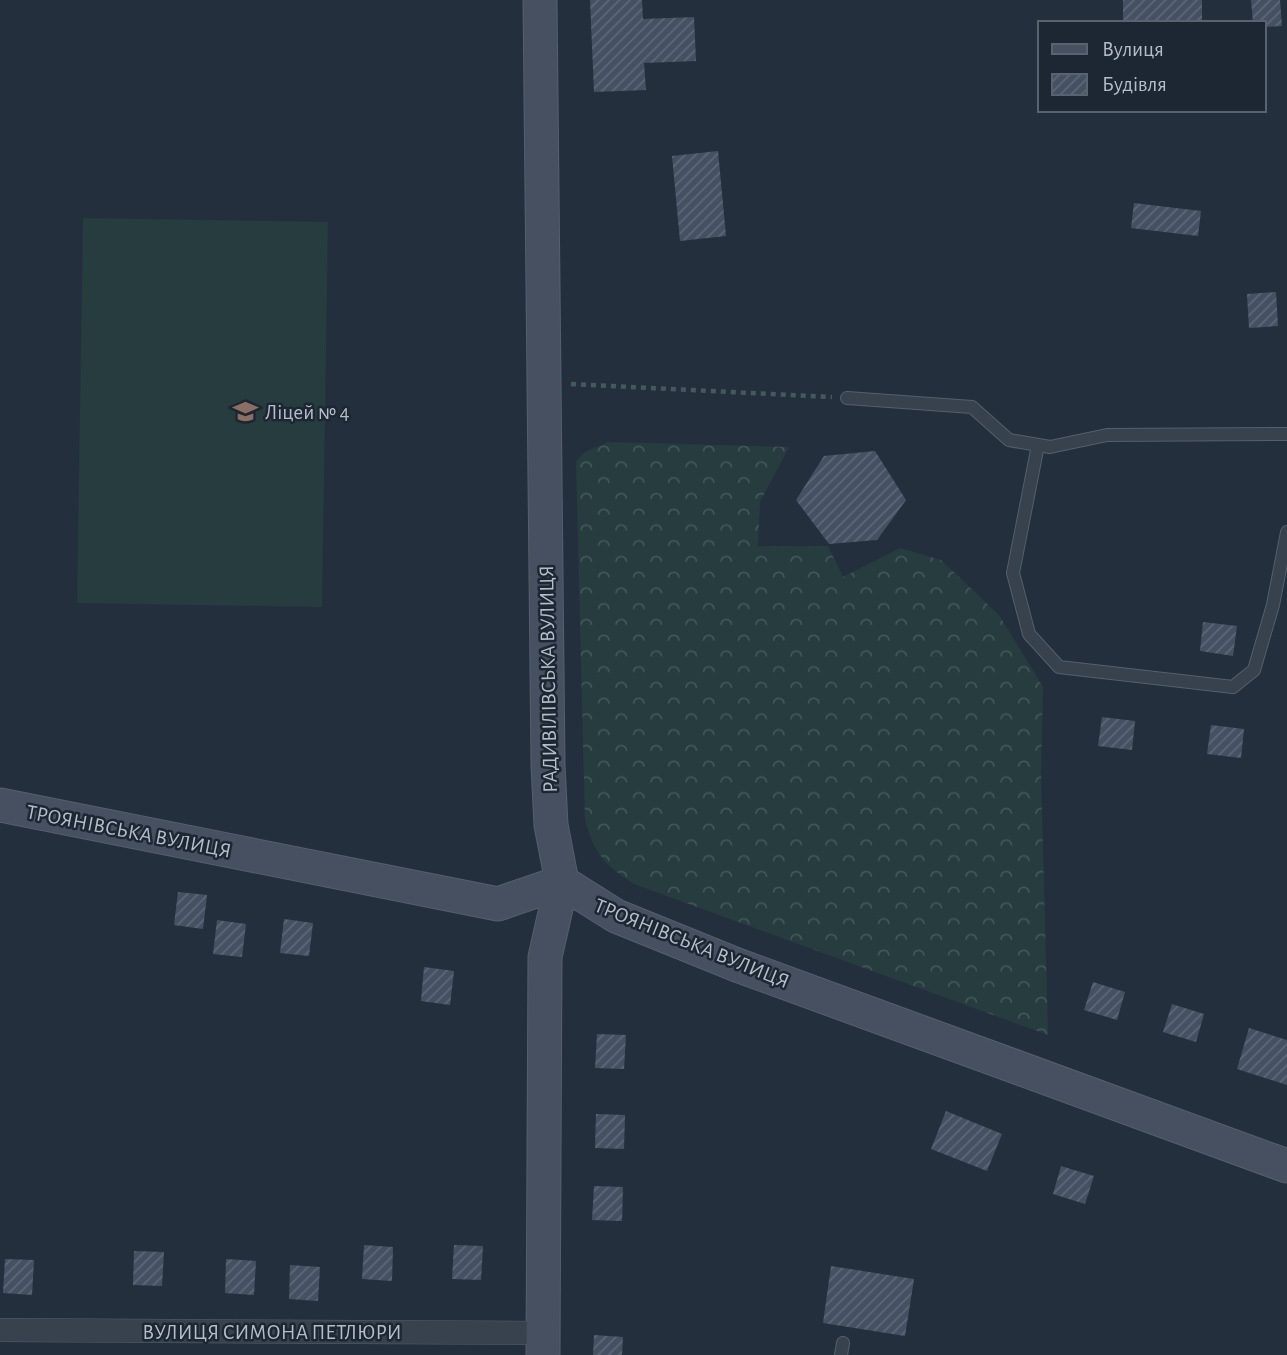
<svg xmlns="http://www.w3.org/2000/svg" width="1287" height="1355" viewBox="0 0 1287 1355" font-family="'Alegreya Sans',sans-serif">
	<style>
		.forest { fill: url(#forest-crowns) }
		.garden { fill: #263c3f }
		.building { fill: url(#building-hatch) }
		.lines { fill: none; stroke-linecap: round; stroke-linejoin: round }
		.lane-casing { stroke: #565f6c; stroke-width: 14 }
		.street-casing { stroke: #565f6c; stroke-width: 24 }
		.secondary-casing { stroke: #565f6c; stroke-width: 35 }
		.path { stroke: #44595c; stroke-width: 4.5; stroke-dasharray: 5 5; stroke-linecap: butt }
		.lane { stroke: #38414e; stroke-width: 12 }
		.street { stroke: #38414e; stroke-width: 23 }
		.secondary { stroke: #465061; stroke-width: 33 }
		.labels { text-anchor: middle; stroke-width: 5; stroke-linejoin: round; paint-order: stroke }
		.poi-label { font-size: 21px; fill: #b4bcc9; stroke: #1d2633; text-anchor: start }
		.street-label { font-size: 21px; fill: #b4bcc9; stroke: #1d2633 }
	</style>
	<defs>
		<pattern id="forest-crowns" width="20" height="18" patternUnits="userSpaceOnUse" patternTransform="scale(1.75)"><rect width="20" height="18" fill="#263c3f"/><path d="M2 6a3 3 0 1 1 6 0M12 15a3 3 0 1 1 6 0" fill="none" stroke="#435659"/></pattern>
		<pattern id="building-hatch" width="6" height="6" patternUnits="userSpaceOnUse" patternTransform="scale(1.75)"><rect width="6" height="6" fill="#455162"/><path d="M-1 1l2-2M0 6l6-6M5 7l2-2" fill="none" stroke="#5d6877"/></pattern>
	</defs>
	<rect width="100%" height="100%" fill="#242f3e"/>
	<path class="forest" d="M608,442L789,447L760,502L758,546H828L843,577L900,548L941,560L999,615L1043,687L1041,774L1048,1035L634,884C604,864 595,855 585,820L576,461L585,452Z"/>
	<path class="garden" d="M83,218L328,222L322,607L77,603Z"/>
	<path class="building" d="M590,0H642L643,19L694,17L696,61L644,63L646,90L594,92Z
		M1123,0H1202V23H1123Z
		M1251,0H1280L1282,26L1264,27V23H1253Z
		M718,151L726,236L680,241L672,156Z
		M1134,203L1201,211L1198,236L1131,228Z
		M1276,292L1278,326L1249,328L1247,294Z
		M875,451L906,500L877,540L829,544L796,500L824,456Z
		M1203,622L1237,626L1233,656L1200,651Z
		M1102,717L1135,721L1132,750L1098,746Z
		M1211,725L1244,729L1241,758L1207,754Z
		M178,892L207,895L203,929L174,925Z
		M284,919L313,923L309,956L280,953Z
		M217,920L246,924L242,957L213,954Z
		M424,967L454,971L450,1005L421,1001Z
		M1093,982L1125,992L1117,1020L1084,1010Z
		M1172,1004L1204,1014L1196,1042L1163,1032Z
		M1249,1028L1287,1040V1085L1237,1069Z
		M597,1034L626,1035L624,1069L595,1068Z
		M946,1111L1002,1134L987,1171L931,1149Z
		M596,1114L625,1115L624,1149L595,1148Z
		M1061,1166L1094,1176L1085,1204L1053,1194Z
		M594,1186L623,1187L622,1221L592,1220Z
		M364,1245L393,1247L392,1281L362,1279Z
		M454,1245L483,1246L481,1280L452,1279Z
		M134,1251L164,1252L162,1286L133,1285Z
		M5,1259L34,1260L32,1295L3,1293Z
		M226,1259L256,1261L254,1295L225,1293Z
		M290,1265L320,1267L318,1301L289,1299Z
		M831,1266L914,1279L905,1336L823,1323Z
		M594,1335L623,1337L622,1355H593Z"/>
	<g class="lines">
		<defs>
			<path id="lane" d="M847,398L972,407L1009,440L1050,447L1107,435L1287,434
				M1038,445L1013,573L1029,634L1059,667L1233,687L1254,670L1273,605L1287,532
				M841,1355L843,1343"/>
			<path id="street" d="M0,1330L543,1333"/>
			<path id="secondary" d="M540,0L548,765L551,825L562,882L545,957L543,1355
				M0,805L498,904L562,882
				M562,882L616,916L737,965L1287,1166"/>
		</defs>
		<use href="#lane" class="lane-casing"/>
		<use href="#street" class="street-casing"/>
		<use href="#secondary" class="secondary-casing"/>
		<path class="path" d="M571,384L832,397"/>
		<use href="#lane" class="lane"/>
		<use href="#street" class="street"/>
		<use href="#secondary" class="secondary"/>
	</g>
	<defs>
		<symbol id="school-bare" viewBox="-9 -9 18 18"><path d="M0-5L7-2L0 1L-7-2ZM-4 1L0 2.5L4 1V4Q0 6-4 4Z" fill="#8d6e63" stroke="#1d2633" stroke-width="2.5" paint-order="stroke"/></symbol>
	</defs>
	<g fill-rule="evenodd">
		<use href="#school-bare" x="228" y="394" width="35" height="35"/>
	</g>
	<g class="labels">
		<g class="poi-label">
			<text x="265" y="419">Ліцей № 4</text>
		</g>
		<g class="street-label">
			<text transform="translate(548 679) rotate(-91)" y="7">РАДИВІЛІВСЬКА ВУЛИЦЯ</text>
			<text transform="translate(129 831) rotate(11)" y="7">ТРОЯНІВСЬКА ВУЛИЦЯ</text>
			<text transform="translate(692 943) rotate(22)" y="7">ТРОЯНІВСЬКА ВУЛИЦЯ</text>
			<text x="272" y="1339">ВУЛИЦЯ СИМОНА ПЕТЛЮРИ</text>
		</g>
	</g>
	<rect x="1038" y="21" width="228" height="91" fill="#1d2633" stroke="#59626f" stroke-width="2"/>
	<rect x="1052" y="44" width="35" height="10" fill="#465061" stroke="#59626f" stroke-width="2"/>
	<text x="1102" y="56" font-size="21" fill="#b4bcc9">Вулиця</text>
	<rect x="1052" y="74" width="35" height="21" fill="url(#building-hatch)" stroke="#59626f" stroke-width="2"/>
	<text x="1102" y="91" font-size="21" fill="#b4bcc9">Будівля</text>
</svg>
